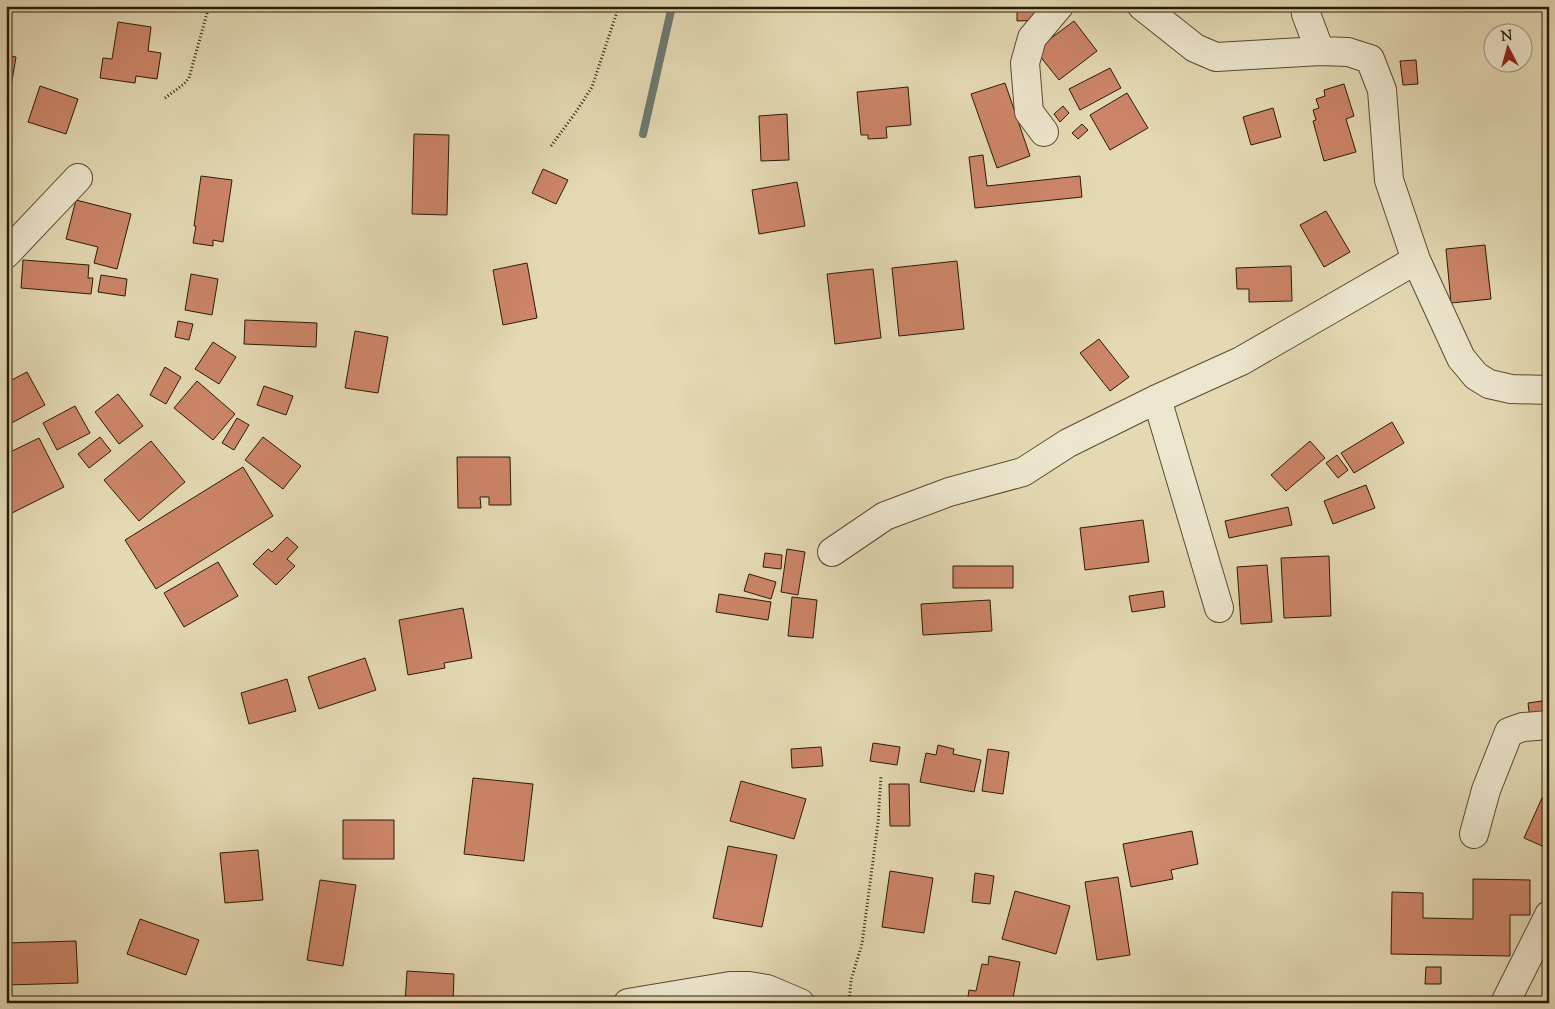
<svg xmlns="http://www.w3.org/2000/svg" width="1555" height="1009" viewBox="0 0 1555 1009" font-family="'Sorts Mill Goudy',serif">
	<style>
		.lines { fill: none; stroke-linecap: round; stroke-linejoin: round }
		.stream { stroke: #6c7970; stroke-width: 8 }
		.building { fill: #cc8568; stroke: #2a1a07 }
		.minor-casing { stroke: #584a32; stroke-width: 30 }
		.path { stroke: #2a1a07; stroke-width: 3; stroke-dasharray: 1 2.5; stroke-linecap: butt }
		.minor { stroke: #ede6ce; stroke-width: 28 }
	</style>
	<rect width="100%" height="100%" fill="#e4d9b3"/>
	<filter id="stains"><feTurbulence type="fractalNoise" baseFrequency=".004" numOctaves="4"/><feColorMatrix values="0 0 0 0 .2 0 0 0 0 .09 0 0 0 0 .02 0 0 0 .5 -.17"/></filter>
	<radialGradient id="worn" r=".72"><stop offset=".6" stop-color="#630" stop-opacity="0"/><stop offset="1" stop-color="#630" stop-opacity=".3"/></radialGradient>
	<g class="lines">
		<path class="stream" d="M643,134L672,6"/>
	</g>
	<path class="building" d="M1017,6H1042V20L1017,21Z
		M1074,21L1097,51L1059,80L1035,50Z
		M118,22L151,27L148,51L161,53L157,79L136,76L135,83L100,78L103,58L112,59Z
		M6,55L16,57L7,111H6Z
		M1416,60L1418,84L1403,85L1400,61Z
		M1110,68L1121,88L1080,110L1069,89Z
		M1005,83L1030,156L997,168L971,94Z
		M1344,84L1354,116L1346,119L1356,152L1324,161L1313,121L1316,120L1313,110L1319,108L1316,99L1325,96L1324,90Z
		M40,86L78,99L66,134L28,122Z
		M908,87L911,125L886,127L887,138L868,139V135H861L857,92Z
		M1127,93L1148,128L1110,150L1090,115Z
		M1063,106L1069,113L1060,122L1054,114Z
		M1273,108L1281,137L1251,145L1243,117Z
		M787,114L789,160L761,161L759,116Z
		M1082,124L1088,130L1078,139L1072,133Z
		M414,134L449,135L447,215L412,214Z
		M983,155L987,186L1080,176L1082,197L975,208L969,157Z
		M543,169L568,180L556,204L532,193Z
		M201,176L232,180L223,242L213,240V246L193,243L196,226H194Z
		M797,182L805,226L759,234L752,190Z
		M76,200L131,214L117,269L94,263L98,247L66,239Z
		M1326,211L1350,252L1324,267L1300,225Z
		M1485,245L1491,299L1451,303L1446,249Z
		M23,260L89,265L88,278H93L91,294L21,288Z
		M957,261L964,329L899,336L892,268Z
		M527,263L537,318L503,325L493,270Z
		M1291,266L1292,301L1249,302V289H1237L1236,268Z
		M873,269L881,338L835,344L827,274Z
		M191,274L218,279L212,315L185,310Z
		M101,275L127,279L125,296L98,292Z
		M245,320L317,323L316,347L244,344Z
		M178,321L193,324L189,340L175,337Z
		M355,331L388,337L378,393L345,388Z
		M1099,339L1129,377L1110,391L1080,353Z
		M213,342L236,357L219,384L195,369Z
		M165,367L181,377L166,404L150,395Z
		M27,372L45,405L8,425L6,422V383Z
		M197,381L235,414L213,440L174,408Z
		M264,386L293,396L286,415L257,405Z
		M118,394L143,426L119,444L95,412Z
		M75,406L90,433L57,450L43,423Z
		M237,418L249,425L234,450L222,443Z
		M1392,422L1404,443L1354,473L1341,453Z
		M100,437L111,451L89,468L78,454Z
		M263,437L301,466L283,489L245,460Z
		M39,438L64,487L10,514L6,508V454Z
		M151,441L185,482L139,521L104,480Z
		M1310,441L1325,458L1286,491L1271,475Z
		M1337,455L1348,470L1338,478L1326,463Z
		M457,457H510L511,505H489V497H480L481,508H458Z
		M243,467L273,516L156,589L125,540Z
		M1366,485L1375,508L1333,524L1324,501Z
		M1288,507L1292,525L1229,538L1225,521Z
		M1143,520L1149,562L1085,570L1080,528Z
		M287,537L298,547L287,559L295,566L276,585L253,564L268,549L272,552Z
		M787,549L805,552L798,595L781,592Z
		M765,553L782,555L781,569L763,567Z
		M1329,556L1331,616L1284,618L1281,558Z
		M218,562L238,596L184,627L164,593Z
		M1267,565L1272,622L1241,624L1237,567Z
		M953,566H1013V588H953Z
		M749,574L776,582L771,599L744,591Z
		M1163,591L1165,607L1132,612L1129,596Z
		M719,594L771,602L768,620L716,612Z
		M792,597L817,600L813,638L788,636Z
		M990,600L992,631L923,635L921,604Z
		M463,608L472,658L444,663L445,668L408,675L399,620Z
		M365,658L376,690L319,709L308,677Z
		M287,679L296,711L249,724L241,693Z
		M1549,700V718L1530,720L1528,703Z
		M873,743L900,747L897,765L870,761Z
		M938,745L954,749L953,754L981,760L974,792L920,782L926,753L936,755Z
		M821,747L823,766L792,768L791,749Z
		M988,749L1009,752L1003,794L982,791Z
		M473,778L533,784L524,861L464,854Z
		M741,781L806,799L794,839L730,821Z
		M889,784H909L910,826H890Z
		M1542,798L1549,801V849L1524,838Z
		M343,820H394V859H343Z
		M1192,831L1198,864L1171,870L1173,879L1131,887L1123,844Z
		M728,846L777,855L762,927L713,918Z
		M258,850L263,900L225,903L220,853Z
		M890,871L933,878L924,933L882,927Z
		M975,873L994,876L990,904L972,902Z
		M1118,877L1130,955L1097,960L1085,882Z
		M1473,879L1530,880V915H1510V956L1391,954L1392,892L1423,893V918L1473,919Z
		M320,880L356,885L343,966L307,960Z
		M1015,891L1070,906L1056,954L1002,939Z
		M140,919L199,940L186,975L127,954Z
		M76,941L78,983L6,985V943Z
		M989,956L1020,962L1012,1003H967L969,990L976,991L982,964L988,965Z
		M1426,967H1441V984H1425Z
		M407,971L454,974L453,1003H405Z"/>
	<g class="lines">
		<defs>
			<path id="minor" d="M1142,6L1195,48L1216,57L1320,51L1348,52L1370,59L1382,90L1389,180L1416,260L1461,358L1476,376L1489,384L1511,389L1549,390
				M1305,6L1306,14L1320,51
				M1044,132L1029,112L1025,63L1032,38L1059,6
				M6,254L78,178
				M1157,399L1219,608
				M832,552L885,516L949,492L1023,472L1068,443L1157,399L1241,361L1416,260
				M1474,834L1486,790L1509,732L1523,727L1549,725
				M628,1003L730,986H749L767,989L800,1003
				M1505,1003L1549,915"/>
		</defs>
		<use href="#minor" class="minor-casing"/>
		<path class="path" d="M165,98L184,84L189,78L209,6
			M551,146L576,112L592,87L619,6
			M849,1003L851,980L862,944L878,823L881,776"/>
		<use href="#minor" class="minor"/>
	</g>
	<rect width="1555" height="1009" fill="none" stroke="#e4d9b3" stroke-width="25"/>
	<rect x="8" y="8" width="1540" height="994" fill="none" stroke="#2a1a07" stroke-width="2.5"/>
	<rect x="12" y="12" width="1530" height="984" fill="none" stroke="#2a1a07"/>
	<g transform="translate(1508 48) rotate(354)"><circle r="24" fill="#ede6ce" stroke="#9f947e"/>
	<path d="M0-4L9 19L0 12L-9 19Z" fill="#8f2418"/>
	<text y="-8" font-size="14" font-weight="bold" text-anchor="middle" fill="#2a1a07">N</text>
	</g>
	<rect width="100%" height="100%" filter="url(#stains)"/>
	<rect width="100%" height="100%" fill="url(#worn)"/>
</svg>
